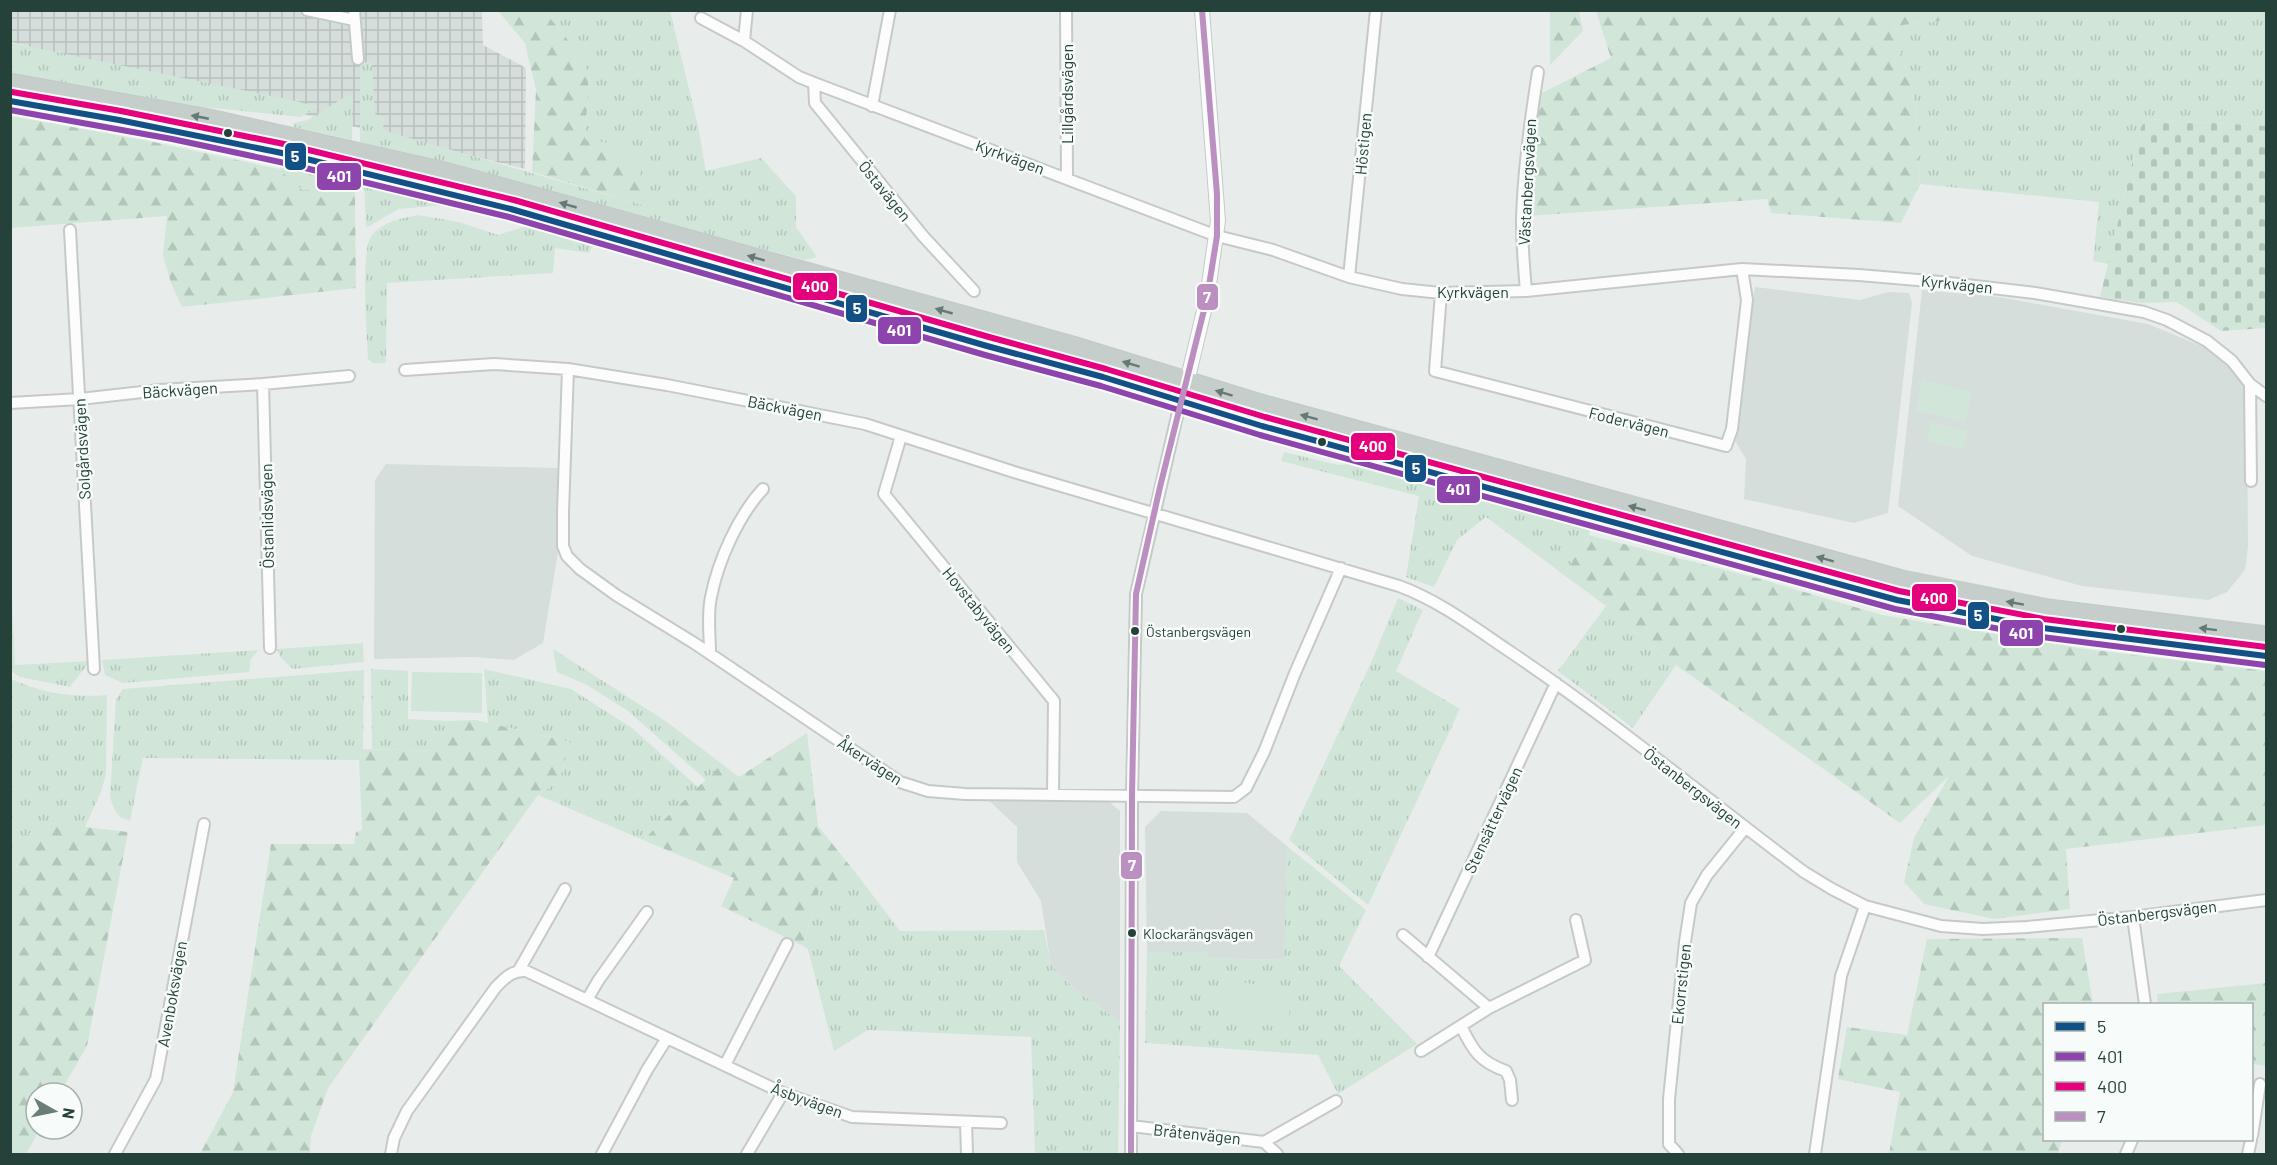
<svg xmlns="http://www.w3.org/2000/svg" width="2277" height="1165" viewBox="0 0 2277 1165" font-family="Barlow,sans-serif">
	<style>
		.built { fill: #d6dedb }
		.industrial { fill: url(#industrial-grid) }
		.grass { fill: url(#grass-tufts) }
		.forest { fill: url(#forest-firs) }
		.cemetery { fill: url(#cemetery-stones) }
		.pitch { fill: #d1e6d8 }
		.lines { fill: none; stroke-linecap: round; stroke-linejoin: round }
		.minor-casing { stroke: #c5cac8; stroke-width: 14 }
		.tertiary-casing { stroke: #c5cac8; stroke-width: 16 }
		.trunk-casing { stroke: #c3ccc9; stroke-width: 21 }
		.minor { stroke: #fcfcfc; stroke-width: 10 }
		.tertiary { stroke: #fcfcfc; stroke-width: 14 }
		.trunk { stroke: #c6cecc; stroke-width: 18 }
		.bus-1-casing { stroke: #f7fbf9; stroke-width: 10 }
		.bus-2-casing { stroke: #f7fbf9; stroke-width: 10 }
		.bus-3-casing { stroke: #f7fbf9; stroke-width: 10 }
		.bus-4-casing { stroke: #f7fbf9; stroke-width: 10 }
		.bus-1 { stroke: #135086; stroke-width: 6 }
		.bus-2 { stroke: #8e44ad; stroke-width: 6 }
		.bus-3 { stroke: #e5007d; stroke-width: 6 }
		.bus-4 { stroke: #bb8fc0; stroke-width: 6 }
		.oneway { fill: #657a74 }
		.bus-dot { fill: #24423a; stroke: #f7fbf9; stroke-width: 2 }
		.labels { text-anchor: middle; stroke-width: 5; stroke-linejoin: round; paint-order: stroke }
		.bus-label { font-size: 14px; fill: #24423a; stroke: #f7fbf9; text-anchor: start }
		.street-label { font-size: 16px; fill: #24423a; stroke: #f7fbf9 }
		.line-badge { stroke: #f7fbf9; stroke-width: 2 }
		.badge-label { font-size: 16px; text-anchor: middle; font-weight: bold; fill: #fff }
	</style>
	<defs>
		<pattern id="industrial-grid" width="8" height="8" patternUnits="userSpaceOnUse" patternTransform="scale(1.5)"><rect width="8" height="8" fill="#d6dedb"/><path d="M0 4h8M4 0v8" fill="none" stroke="#b8c0bd"/></pattern>
		<pattern id="grass-tufts" width="24" height="20" patternUnits="userSpaceOnUse" patternTransform="scale(1.5)"><rect width="24" height="20" fill="#d1e6d8"/><path d="M3 7l-1-3M5 7V3M7 7l1-3M15 17l-1-3M17 17v-4M19 17l1-3" fill="none" stroke="#b3c6ba"/></pattern>
		<pattern id="forest-firs" width="22" height="20" patternUnits="userSpaceOnUse" patternTransform="scale(1.5)"><rect width="22" height="20" fill="#d1e6d8"/><path d="M5 1l3.5 6h-7zM16 11l3.5 6h-7z" fill="#b3c6ba"/></pattern>
		<pattern id="cemetery-stones" width="16" height="16" patternUnits="userSpaceOnUse" patternTransform="scale(1.5)"><rect width="16" height="16" fill="#d1e6d8"/><path d="M2 7V4a2 2 0 0 1 4 0v3zM10 15v-3a2 2 0 0 1 4 0v3z" fill="#b3c6ba"/></pattern>
	</defs>
	<rect width="100%" height="100%" fill="#e8edeb"/>
	<path class="built" d="M1755,287L1860,300L1888,292L1909,293L1912,303L1888,513L1854,523L1744,499L1746,459L1735,441Z
		M1922,290L1999,297L2148,324L2211,350L2247,386L2248,547L2245,570L2227,592L2208,600L2082,586L1972,556L1898,506Z
		M386,464L558,468V552L543,643L514,660L473,657L374,659L375,480Z
		M985,797L1108,801L1120,811V1022L1071,986L1051,965L1041,901L1017,862V827Z
		M1161,811L1247,813L1287,846L1285,960L1208,958L1206,952H1147L1145,827Z"/>
	<path class="industrial" d="M11,11H482L483,45L526,68L525,169L11,42Z"/>
	<path class="grass" d="M1942,10L2266,11V126L2147,119L2141,127L2108,264L2093,261L2099,202L1920,184L1915,103L1894,26L1938,21Z
		M544,11H670L698,126L706,171L761,158L796,196V227L817,257L805,260L360,143V63L372,62L375,114L386,118L382,130L643,205L607,143L585,139L589,73L565,36Z
		M11,43L296,101L318,107L301,117L204,107L11,73Z
		M353,95L352,140L293,127L294,123L308,120L346,96Z
		M282,163L354,179L355,195L326,189L302,190L279,169Z
		M364,182L442,202L444,205L399,209L366,228Z
		M418,215L459,222L498,235L531,224L594,243L589,253L555,248L553,273L387,283L386,363H373L368,359C367,336 360,248 372,235C385,221 399,219 418,215Z
		M1284,452L1338,465L1358,463L1590,529L1589,535L1564,575L1486,517L1457,540L1434,587L1406,577L1419,496L1281,461Z
		M10,558L15,665L90,661L70,687L20,677L11,671Z
		M1398,598L1423,610L1396,671L1460,709L1368,905L1289,840L1373,658Z
		M1606,606L1676,665L1633,728L1558,671Z
		M363,643L364,662L293,669L280,657L277,649Z
		M553,649L667,722L722,764L706,780L628,711L587,685L557,672Z
		M258,650L251,659L249,672L123,683L105,675L102,660Z
		M371,669L408,671V719L448,721L439,751L372,749Z
		M484,669L571,689L632,728L698,787L643,840L538,795L559,781L570,742L488,723Z
		M364,670L363,749L359,760L143,758L130,821C117,818 113,809 110,796L116,699L123,689Z
		M11,679C43,693 71,698 107,695L106,774L101,792L84,829L52,823L27,835L11,883Z
		M1287,846L1366,910L1339,966L1417,1044L1338,1094L1318,1055L1145,1043L1147,952H1206L1209,958L1284,960Z
		M859,877L900,931L1044,930L1051,965L1071,986L1120,1022L1118,1154H1035L1031,1037L868,1030L834,1051L808,949L803,946L819,890Z"/>
	<path class="forest" d="M498,11H544L565,36L589,73L585,139L607,143L640,168L643,205L532,172L536,90L525,43Z
		M1550,11H1579L1583,31L1550,65Z
		M1596,11H1942L1939,21L1894,26L1915,103L1920,184L1901,223L1771,213L1767,199L1528,216L1536,96L1611,58Z
		M11,116L144,140L279,169L302,190L326,189L355,195L356,288L182,307L171,283L163,255L167,216L11,228Z
		M1589,535L1760,579L1882,615L2085,649L2266,671V825L2066,849L2070,909L1994,919L1924,904L1904,882L1914,838L1949,776L1900,823L1676,665L1606,606L1564,575Z
		M475,720L570,742L559,781L538,795L328,1088L311,1136L310,1154H200L233,1092L271,844H354L356,832L362,830L359,760L363,749L439,751L448,721Z
		M807,733L818,826L859,877L819,890L803,946L721,906L734,878L643,840L722,764L739,777Z
		M52,823L128,832L87,1046L60,1093H36V1129H40L26,1154H11V883L27,835Z
		M2082,938L2093,1004H2044V1140H2062L2058,1154H1889L1900,1092L1838,1079L1847,1027L1907,1035L1927,939Z
		M2266,983V1066L2252,1064V1004H2158L2157,994Z"/>
	<path class="cemetery" d="M2147,119L2266,126V328L2221,331L2177,302L2141,303L2100,297L2141,127Z"/>
	<path class="pitch" d="M1922,380L1972,392L1965,422L1916,411Z
		M1931,422L1968,431L1963,450L1926,441Z
		M412,672L482,673V713L411,711Z
		M1226,980L1293,990L1287,1028L1220,1018Z"/>
	<g class="lines">
		<defs>
			<path id="minor" d="M307,10L354,20
				M354,10L358,59
				M1066,10L1067,178
				M701,18L744,41L799,77L814,83L1217,236L1273,250L1349,277L1402,289L1441,293L1526,291L1742,269L1859,275L1941,282L2035,293L2144,312L2167,320L2207,341L2232,361L2250,384L2266,396
				M744,41L747,10
				M814,83L815,103L923,236L974,291
				M872,106L890,10
				M70,230L94,669
				M1349,277L1376,10
				M1526,291C1524,268 1522,245 1522,221C1523,171 1530,122 1538,72
				M1441,293L1435,371L1726,446L1732,429L1747,300L1742,269
				M568,369L563,512V546L567,556L580,569L616,595L694,643L900,782L928,791L965,794L1234,797L1246,788L1264,752L1295,673L1341,568
				M405,370L494,364L568,369L667,385L865,424L1014,472L1399,586C1440,601 1476,629 1512,653C1613,721 1707,799 1804,872L1832,889L1865,906L1941,926L1983,929L2027,927L2133,917L2266,900
				M263,384L270,648
				M2250,384L2251,481
				M10,403L80,399L160,390L263,384L349,376
				M901,436L884,494L1054,701L1053,794
				M710,653C710,635 707,615 711,597C718,561 738,516 763,489
				M2133,917L2145,1004
				M1403,935L1489,1008
				M1428,957L1556,683
				M519,970L565,889
				M587,1000L598,981L647,912
				M1461,1026C1473,1051 1480,1062 1506,1071L1510,1080L1512,1100
				M1421,1051L1489,1008L1585,960L1576,920
				M725,1065L787,944
				M966,1122L967,1154
				M1131,1126L1264,1142L1277,1154
				M2252,1136L2260,1084
				M1264,1142L1336,1101
				M115,1154L156,1079L204,824
				M391,1154L394,1138L407,1111L496,987C505,978 512,970 526,971L783,1093L852,1117L1001,1123
				M602,1154L647,1070L667,1038
				M747,1154L783,1093
				M1131,1154L1132,795L1136,594L1181,399
				M1678,1154L1669,1144V1099L1685,942L1691,903L1707,875L1745,828
				M1815,1154L1841,976L1865,906
				M2126,1154L2132,1140
				M2248,1154L2251,1140"/>
			<path id="tertiary" d="M1187,382L1207,298L1218,221L1202,10"/>
			<path id="trunk" d="M10,83L205,118L449,173L1073,346L1261,404L1902,580L2048,609L2266,636
				M10,101C156,125 300,155 443,191C626,237 806,294 987,346C1008,352 1029,357 1050,362C1121,382 1192,403 1262,426L1897,600L2043,628L2266,656"/>
		</defs>
		<use href="#minor" class="minor-casing"/>
		<use href="#tertiary" class="tertiary-casing"/>
		<use href="#trunk" class="trunk-casing"/>
		<use href="#minor" class="minor"/>
		<use href="#tertiary" class="tertiary"/>
		<use href="#trunk" class="trunk"/>
		<defs>
			<path id="bus-1" d="M10,101L119,120L282,153L511,209L987,346L1103,377L1262,426L1897,600L2043,628L2266,656"/>
			<path id="bus-2" d="M10,110L172,139L280,162L509,217L985,355L1101,386L1260,435L1895,609L2042,637L2265,665"/>
			<path id="bus-3" d="M12,92L121,111L284,144L514,200L989,337L1106,369L1265,417L1899,591L2044,619L2266,647"/>
			<path id="bus-4" d="M1131,1154L1132,795L1136,594L1160,487L1207,298L1217,236V194L1202,10"/>
		</defs>
		<use href="#bus-1" class="bus-1-casing"/>
		<use href="#bus-2" class="bus-2-casing"/>
		<use href="#bus-3" class="bus-3-casing"/>
		<use href="#bus-4" class="bus-4-casing"/>
		<use href="#bus-1" class="bus-1"/>
		<use href="#bus-2" class="bus-2"/>
		<use href="#bus-3" class="bus-3"/>
		<use href="#bus-4" class="bus-4"/>
	</g>
	<defs><path id="oneway-solid" d="M-6-.8H1V-3.2L6.5 0L1 3.2V.8H-6Z" transform="scale(1.5)"/></defs>
	<g class="oneway">
		<use href="#oneway-solid" transform="translate(200 117) rotate(-169)"/>
		<use href="#oneway-solid" transform="translate(568 205) rotate(-164)"/>
		<use href="#oneway-solid" transform="translate(756 258) rotate(-164)"/>
		<use href="#oneway-solid" transform="translate(944 311) rotate(-164)"/>
		<use href="#oneway-solid" transform="translate(1131 364) rotate(-163)"/>
		<use href="#oneway-solid" transform="translate(1224 393) rotate(-163)"/>
		<use href="#oneway-solid" transform="translate(1309 417) rotate(-165)"/>
		<use href="#oneway-solid" transform="translate(1637 508) rotate(-165)"/>
		<use href="#oneway-solid" transform="translate(1825 559) rotate(-165)"/>
		<use href="#oneway-solid" transform="translate(2015 603) rotate(-170)"/>
		<use href="#oneway-solid" transform="translate(2208 629) rotate(-173)"/>
	</g>
	<g class="bus-dot">
		<circle cx="228" cy="133" r="5"/>
		<circle cx="1322" cy="442" r="5"/>
		<circle cx="2121" cy="629" r="5"/>
		<circle cx="1135" cy="631" r="5"/>
		<circle cx="1132" cy="933" r="5"/>
	</g>
	<g class="labels">
		<g class="bus-label">
			<text x="1146" y="637">Östanbergsvägen</text>
			<text x="1143" y="939">Klockarängsvägen</text>
		</g>
		<g class="street-label">
			<text transform="translate(1067 94) rotate(-90)" y="6">Lillgårdsvägen</text>
			<text transform="translate(1363 144) rotate(-85)" y="6">Höstigen</text>
			<text transform="translate(1010 157) rotate(20)" y="6">Kyrkvägen</text>
			<text transform="translate(1527 182) rotate(-87)" y="6">Västanbergsvägen</text>
			<text transform="translate(885 191) rotate(51)" y="6">Östavägen</text>
			<text transform="translate(1957 284) rotate(6)" y="6">Kyrkvägen</text>
			<text x="1473" y="298">Kyrkvägen</text>
			<text transform="translate(180 390) rotate(-4)" y="6">Bäckvägen</text>
			<text transform="translate(785 408) rotate(11)" y="6">Bäckvägen</text>
			<text transform="translate(1629 422) rotate(14)" y="6">Fodervägen</text>
			<text transform="translate(82 449) rotate(-93)" y="6">Solgårdsvägen</text>
			<text transform="translate(267 516) rotate(-91)" y="6">Östanlidsvägen</text>
			<text transform="translate(979 610) rotate(51)" y="6">Hovstabyvägen</text>
			<text transform="translate(870 761) rotate(33)" y="6">Åkervägen</text>
			<text transform="translate(1693 788) rotate(38)" y="6">Östanbergsvägen</text>
			<text transform="translate(1493 820) rotate(-65)" y="6">Stensättervägen</text>
			<text transform="translate(2157 913) rotate(-7)" y="6">Östanbergsvägen</text>
			<text transform="translate(1681 984) rotate(-84)" y="6">Ekorrstigen</text>
			<text transform="translate(172 994) rotate(-80)" y="6">Avenboksvägen</text>
			<text transform="translate(807 1100) rotate(20)" y="6">Åsbyvägen</text>
			<text transform="translate(1197 1134) rotate(6)" y="6">Bråtenvägen</text>
		</g>
	</g>
	<g class="line-badge">
		<rect x="284" y="142" width="23" height="29" rx="6" fill="#135086"/>
		<rect x="316" y="162" width="46" height="29" rx="6" fill="#8e44ad"/>
		<rect x="792" y="272" width="46" height="29" rx="6" fill="#e5007d"/>
		<rect x="1196" y="283" width="23" height="28" rx="6" fill="#bb8fc0"/>
		<rect x="845" y="294" width="23" height="29" rx="6" fill="#135086"/>
		<rect x="877" y="316" width="45" height="29" rx="6" fill="#8e44ad"/>
		<rect x="1350" y="432" width="46" height="29" rx="6" fill="#e5007d"/>
		<rect x="1404" y="454" width="23" height="29" rx="6" fill="#135086"/>
		<rect x="1436" y="475" width="45" height="29" rx="6" fill="#8e44ad"/>
		<rect x="1911" y="583" width="46" height="29" rx="6" fill="#e5007d"/>
		<rect x="1967" y="601" width="23" height="29" rx="6" fill="#135086"/>
		<rect x="1999" y="619" width="45" height="28" rx="6" fill="#8e44ad"/>
		<rect x="1120" y="851" width="23" height="29" rx="6" fill="#bb8fc0"/>
	</g>
	<g class="badge-label">
		<text x="295" y="162">5</text>
		<text x="339" y="182">401</text>
		<text x="815" y="292">400</text>
		<text x="1207" y="303">7</text>
		<text x="857" y="314">5</text>
		<text x="899" y="336">401</text>
		<text x="1373" y="452">400</text>
		<text x="1416" y="474">5</text>
		<text x="1458" y="495">401</text>
		<text x="1934" y="604">400</text>
		<text x="1978" y="621">5</text>
		<text x="2021" y="639">401</text>
		<text x="1132" y="871">7</text>
	</g>
	<rect width="2277" height="1165" fill="none" stroke="#24423a" stroke-width="24"/>
	<rect x="2043" y="1003" width="210" height="138" fill="#f7fbf9" stroke="#a3b1ad" stroke-width="1.5"/>
	<rect x="2055" y="1022" width="30" height="9" fill="#135086" stroke="#a3b1ad" stroke-width="1.5"/>
	<text x="2097" y="1033" font-size="18" fill="#24423a">5</text>
	<rect x="2055" y="1052" width="30" height="9" fill="#8e44ad" stroke="#a3b1ad" stroke-width="1.5"/>
	<text x="2097" y="1063" font-size="18" fill="#24423a">401</text>
	<rect x="2055" y="1082" width="30" height="9" fill="#e5007d" stroke="#a3b1ad" stroke-width="1.5"/>
	<text x="2097" y="1093" font-size="18" fill="#24423a">400</text>
	<rect x="2055" y="1112" width="30" height="9" fill="#bb8fc0" stroke="#a3b1ad" stroke-width="1.5"/>
	<text x="2097" y="1123" font-size="18" fill="#24423a">7</text>
	<g transform="translate(54 1111) rotate(99)"><circle r="28" fill="#f7fbf9" stroke="#a3b1ad" stroke-width="1.5"/>
	<path d="M0-4.5L10 22L0 15L-10 22Z" fill="#697e78"/>
	<text y="-9" font-size="16" font-weight="bold" text-anchor="middle" fill="#24423a">N</text>
	</g>
</svg>
